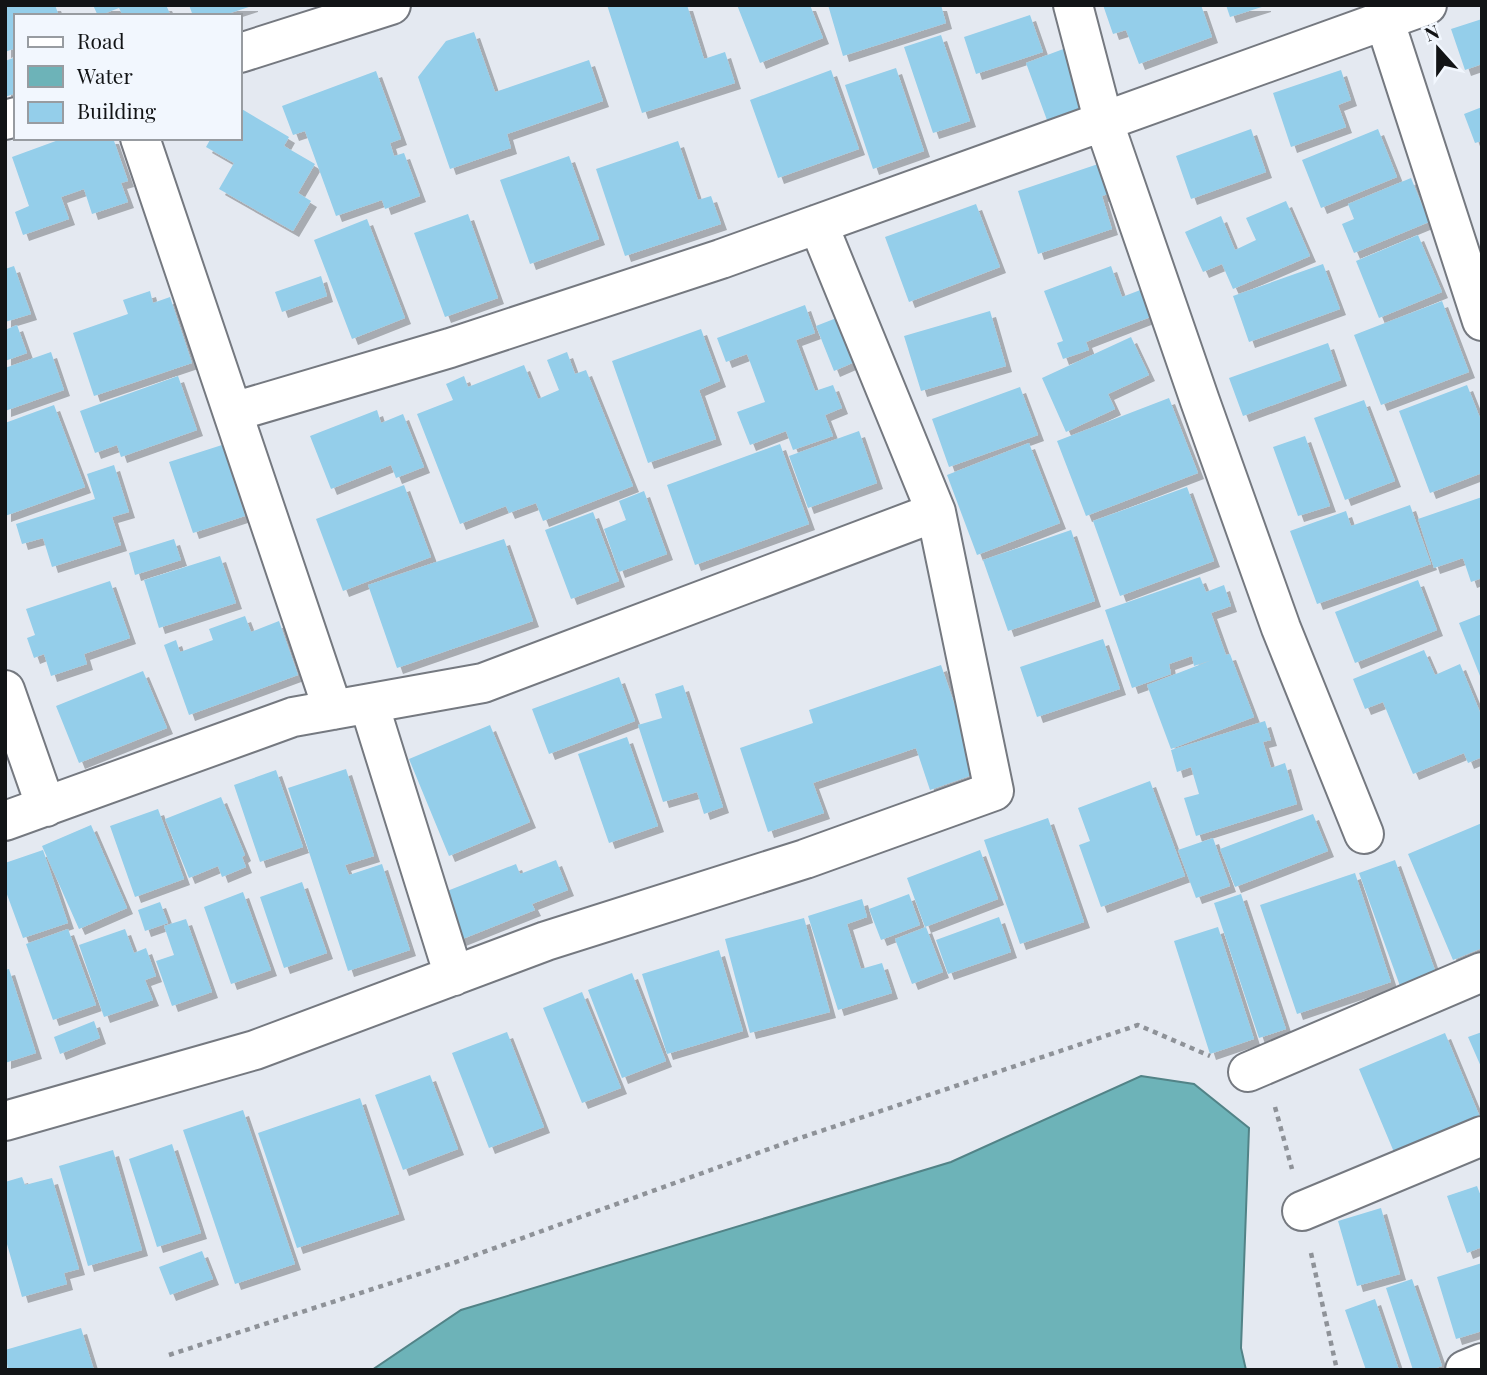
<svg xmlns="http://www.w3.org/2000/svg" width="1487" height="1375" viewBox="0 0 1487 1375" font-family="'Playfair Display',serif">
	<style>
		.water { fill: #6db3b8; stroke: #528387; stroke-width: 2 }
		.building { fill: #94ceea; filter: url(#shadow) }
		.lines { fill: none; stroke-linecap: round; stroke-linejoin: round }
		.minor-casing { stroke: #757980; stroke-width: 42 }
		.path { stroke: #8e9298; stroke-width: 4.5; stroke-dasharray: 5 5; stroke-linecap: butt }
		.minor { stroke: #fff; stroke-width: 38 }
	</style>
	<defs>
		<filter id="shadow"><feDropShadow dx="6" dy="6" stdDeviation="0" flood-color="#0004"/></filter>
	</defs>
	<rect width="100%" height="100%" fill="#e4e9f1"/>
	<path class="water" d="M1141,1076L1194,1084L1249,1128L1241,1348L1246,1370H372L461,1310L951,1162Z"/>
	<path class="building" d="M5,5H55L59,16H16V48L5,52Z
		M93,5H166L171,16H123L119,8L98,16Z
		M189,5H252V6L221,16H193Z
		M607,5H687L704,59L725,52L735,83L642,113Z
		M737,5H810L823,38L760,63Z
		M828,5H941L946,23L843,56Z
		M1103,5H1201L1212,37L1139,64L1126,30L1113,34Z
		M1226,5H1265V6L1230,17Z
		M1030,15L1043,52L976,74L964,37Z
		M1482,19V64L1465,70L1451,29Z
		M474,32L495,92L589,60L603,101L507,134L511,148L450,169L418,77L446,41Z
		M941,35L970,121L933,133L904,47Z
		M1066,48L1092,116L1051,131L1026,63Z
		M16,57V93L5,97V61Z
		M896,68L924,151L873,169L845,85Z
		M831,70L859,149L778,178L750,100Z
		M1341,70L1351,100L1338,105L1346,127L1291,147L1273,93Z
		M376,71L401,139L390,143L394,156L404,153L420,196L385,209L382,200L336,216L305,131L293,135L282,106Z
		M1482,107V141L1475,143L1464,114Z
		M240,108L289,137L284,146L315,164L298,193L311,201L293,231L219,189L234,163L206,147L211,138H240Z
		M1251,129L1266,172L1191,199L1176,156Z
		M1378,129L1397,177L1321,208L1302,160Z
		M64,138H113L128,181L121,183L128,202L92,214L84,189L61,197L69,219L23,235L15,212L29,206L12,157Z
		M678,141L698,200L711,196L721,224L625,256L596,169Z
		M569,156L599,239L530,264L500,180Z
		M1110,160L1120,190L1102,196L1112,229L1038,254L1018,191Z
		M1411,178L1429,222L1354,253L1342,224L1354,219L1348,204Z
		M1286,201L1310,256L1233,289L1222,264L1203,272L1185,232L1221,216L1235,250L1256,240L1246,218Z
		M976,204L1000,267L909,302L885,237Z
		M468,214L498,298L445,317L414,233Z
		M367,219L405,318L352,339L314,240Z
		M1418,235L1442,292L1379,318L1356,261Z
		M1323,264L1340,309L1249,342L1233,296Z
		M14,266L31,314L5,322V269Z
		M1111,266L1122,297L1143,289L1153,316L1086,342L1089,350L1063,359L1057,343L1063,341L1044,291Z
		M321,276L327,296L282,312L275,292Z
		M150,291L153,303L170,297L192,363L94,396L73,333L128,314L123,300Z
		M1442,301L1469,372L1381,405L1354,335Z
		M805,305L815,333L796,340L815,391L833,385L842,408L825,415L833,436L793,450L786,431L750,445L737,412L765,402L747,354L726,362L717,338Z
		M990,311L1006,366L921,391L904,336Z
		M839,317L857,361L834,371L816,326Z
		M17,325L27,353L5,361V330Z
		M701,329L720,381L699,390L716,439L648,463L612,361Z
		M1131,337L1149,375L1108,394L1115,409L1066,432L1042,378Z
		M1328,343L1341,380L1243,416L1229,378Z
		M51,352L64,390L5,411V368Z
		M567,352L575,374L586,370L633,486L543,521L536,503L509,513L506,506L460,524L417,414L453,400L446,384L464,376L468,387L524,365L538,399L559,390L547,360Z
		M178,376L197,430L121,457L117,445L95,453L80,411Z
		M1467,385L1482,423V473L1430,493L1399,411Z
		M1020,387L1038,435L949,467L932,419Z
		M1169,398L1198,473L1086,516L1057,441Z
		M1364,400L1395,481L1345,500L1314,418Z
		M54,405L85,487L5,516V423Z
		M377,410L381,423L403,414L424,467L396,478L391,465L331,489L310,436Z
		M859,431L877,483L808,508L789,456Z
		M1305,436L1330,506L1298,516L1273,447Z
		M1029,443L1060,523L977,555L947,475Z
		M780,444L809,524L695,565L667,485Z
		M222,445L245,516L193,533L169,462Z
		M114,465L129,512L112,517L121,545L52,567L43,538L22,544L16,524L95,499L87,474Z
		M404,485L431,557L343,591L316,519Z
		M1187,487L1214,561L1120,596L1093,521Z
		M644,491L667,554L619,572L604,529L626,520L619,501Z
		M1482,497V578L1471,582L1463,558L1434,568L1418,519Z
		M1410,505L1431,564L1317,604L1290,531L1346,511L1351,526Z
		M593,512L619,581L571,599L545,530Z
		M1071,530L1095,601L1008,631L983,560Z
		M174,539L181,560L135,575L129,553Z
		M504,539L533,621L397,668L368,585Z
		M220,556L236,603L159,628L144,580Z
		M1200,577L1206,592L1224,585L1231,606L1211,613L1226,655L1230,654L1254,717L1171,749L1147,685L1212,660L1194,666L1192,656L1169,664L1171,674L1132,688L1105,610Z
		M1418,580L1437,630L1355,663L1335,612Z
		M110,581L130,638L84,654L87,664L51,676L44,654L34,658L27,638L35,635L26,609Z
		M1482,614V681L1459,623Z
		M245,616L251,632L279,621L298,675L189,715L164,645L176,640L180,652L213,640L209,629Z
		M1103,639L1120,689L1037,717L1020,667Z
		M1424,650L1435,675L1460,664L1482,717V757L1468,763L1464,753L1413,774L1383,702L1365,709L1353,679Z
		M941,665L978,773L930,790L916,748L813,783L824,813L768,832L740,748L813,723L809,710Z
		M143,671L167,728L79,763L56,706Z
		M619,677L635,721L549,754L532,709Z
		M683,685L723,807L704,814L697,792L663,802L638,725L662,718L655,694Z
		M1265,721L1271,740L1263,742L1271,768L1285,763L1297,804L1196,836L1184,798L1199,794L1191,767L1177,772L1171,750Z
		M490,725L530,822L449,856L409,759Z
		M627,737L658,826L609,843L578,754Z
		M346,769L374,856L345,865L349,875L382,864L410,950L348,971L288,788Z
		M276,770L303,847L260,862L234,785Z
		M1150,781L1185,876L1101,907L1079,845L1090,841L1078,808Z
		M221,797L245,855L242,857L246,867L222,877L218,866L189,878L165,819Z
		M158,809L184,879L135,897L110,826Z
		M1313,814L1328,851L1235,887L1220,849Z
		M1048,818L1084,922L1020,944L984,840Z
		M1482,823V948L1453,960L1408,854Z
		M91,825L127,908L79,929L42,846Z
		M1213,838L1230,886L1196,898L1178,850Z
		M43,850L68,923L23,938L5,889V863Z
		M980,850L998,899L925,927L907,878Z
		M556,860L568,890L532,904L535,910L460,940L442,893L516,864L520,874Z
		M1395,860L1436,973L1400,986L1359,873Z
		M1355,873L1391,982L1297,1014L1260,905Z
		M302,882L327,953L284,968L260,897Z
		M243,892L271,970L231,984L204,907Z
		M909,894L920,925L881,940L869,909Z
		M1241,894L1286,1029L1259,1038L1214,903Z
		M862,899L867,917L847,924L861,969L882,963L892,993L838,1010L808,916Z
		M160,902L168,923L145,931L138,910Z
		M999,917L1011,952L948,974L936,940Z
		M804,918L830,1012L750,1033L725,939Z
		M186,919L212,992L172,1006L156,961L174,955L164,926Z
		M926,927L943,972L912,984L895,939Z
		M1218,927L1254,1039L1210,1054L1174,941Z
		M68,929L96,1005L53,1020L26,944Z
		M125,929L134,953L146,948L156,976L145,980L153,1000L104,1017L79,945Z
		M719,950L743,1031L667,1054L642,974Z
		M9,969L36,1053L5,1063V970Z
		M632,973L666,1061L622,1078L588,990Z
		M582,992L621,1088L582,1103L543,1008Z
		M94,1021L100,1038L60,1054L54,1037Z
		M507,1032L544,1127L489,1148L452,1053Z
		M1482,1032V1069L1468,1037Z
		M1445,1033L1482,1122L1399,1164L1359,1069Z
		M430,1075L458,1149L403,1170L375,1095Z
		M360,1098L399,1214L297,1248L258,1133Z
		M243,1110L295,1264L235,1284L183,1130Z
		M172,1144L201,1233L157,1247L129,1159Z
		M113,1150L142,1250L88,1266L59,1166Z
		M22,1177L25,1185L52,1178L79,1269L64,1273L67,1284L22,1297L5,1237V1182Z
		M1477,1186L1482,1199V1247L1467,1253L1447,1196Z
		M1381,1208L1400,1274L1357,1286L1338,1221Z
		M202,1251L213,1279L170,1295L159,1267Z
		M1482,1263V1331L1456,1339L1437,1277Z
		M1412,1279L1442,1366L1430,1370H1413L1386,1288Z
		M1375,1299L1399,1370H1366L1345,1310Z
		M81,1328L94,1370H8L5,1350Z"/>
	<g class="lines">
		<defs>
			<path id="minor" d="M1073,5L1104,123L1200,401L1281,628L1364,834
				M1385,22L1482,321
				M240,53L391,5
				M5,120L16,117
				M140,138L333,710
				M233,412L450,348L721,259L1427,5
				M5,690L46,807
				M369,704L454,976
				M5,821L293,717L483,683L936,512
				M1248,1072L1482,972
				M5,1121L255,1050L546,941L805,859L994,791L936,512L818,224
				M1302,1211L1482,1136
				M1465,1370L1482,1363"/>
		</defs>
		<use href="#minor" class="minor-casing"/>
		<path class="path" d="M1275,1107L1292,1169
			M1311,1253L1337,1370
			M169,1355L456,1262L791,1141L1138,1025L1210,1056"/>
		<use href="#minor" class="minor"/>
	</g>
	<rect width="1487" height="1375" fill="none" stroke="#121416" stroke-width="14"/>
	<rect x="14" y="14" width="228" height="126" fill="#f2f7fe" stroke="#989ca1" stroke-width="2"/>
	<rect x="28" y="37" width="35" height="10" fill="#ffffff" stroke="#989ca1" stroke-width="2"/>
	<text x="77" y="49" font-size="21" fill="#121416">Road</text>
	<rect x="28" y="66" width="35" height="21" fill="#6db3b8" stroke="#989ca1" stroke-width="2"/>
	<text x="77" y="84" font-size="21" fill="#121416">Water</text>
	<rect x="28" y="102" width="35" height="21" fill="#94ceea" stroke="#989ca1" stroke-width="2"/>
	<text x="77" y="119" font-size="21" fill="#121416">Building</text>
	<g transform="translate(1438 49) rotate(339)" stroke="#f2f7fe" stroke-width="5" paint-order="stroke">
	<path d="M0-5L12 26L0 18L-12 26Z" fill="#121416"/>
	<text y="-10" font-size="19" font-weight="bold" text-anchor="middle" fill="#121416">N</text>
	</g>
</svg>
